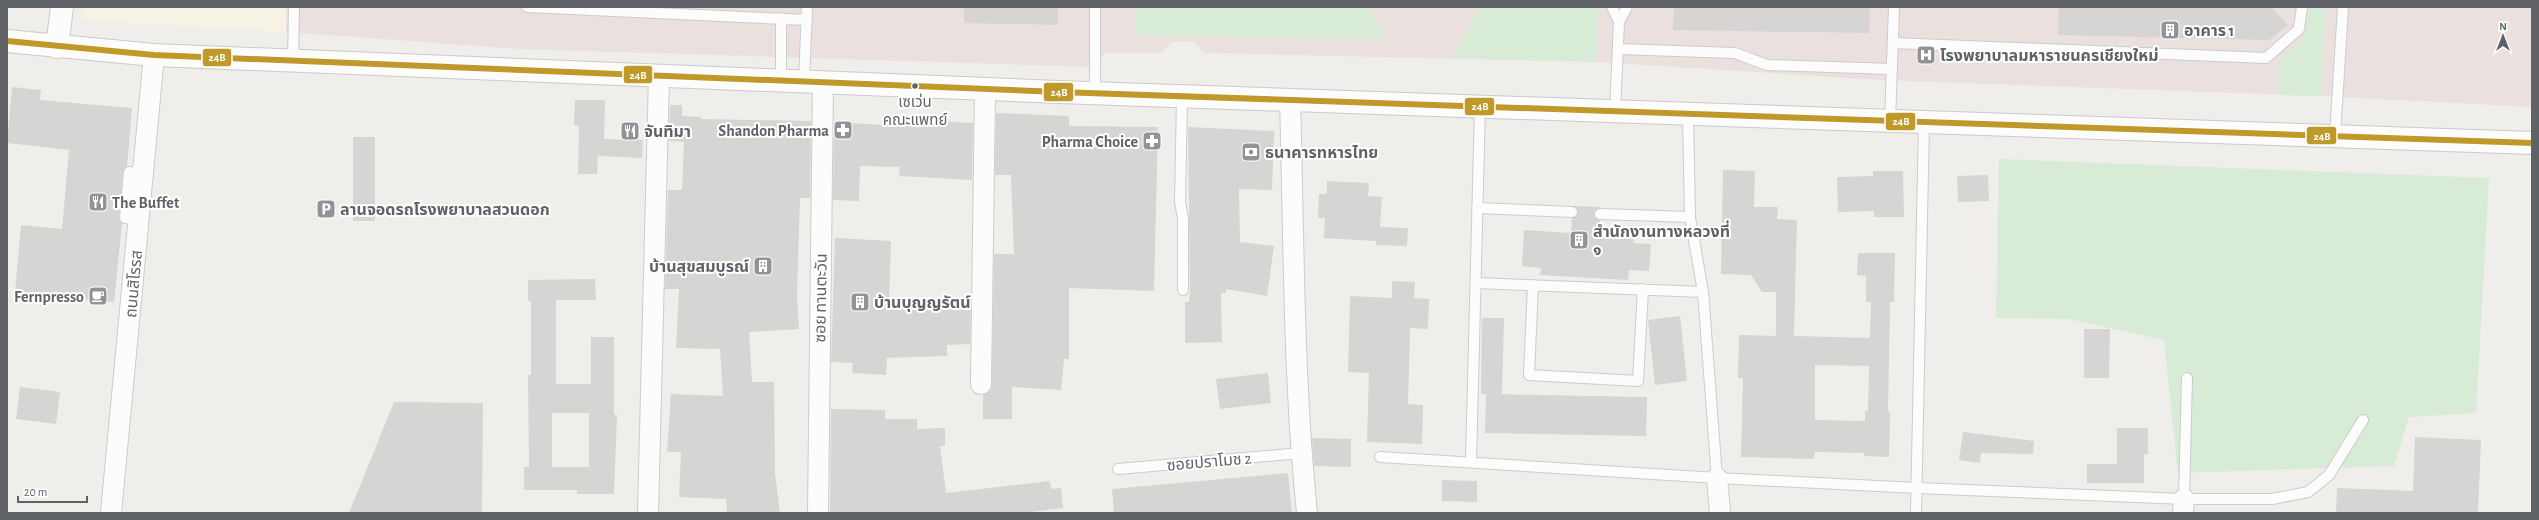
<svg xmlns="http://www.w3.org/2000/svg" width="2539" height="520" viewBox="0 0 2539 520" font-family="'Alegreya Sans','Noto Sans Thai',sans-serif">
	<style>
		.commercial { fill: #f7f3e4 }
		.medical { fill: #eae0de }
		.green { fill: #d8ebd6 }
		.building { fill: #d6d5d3; fill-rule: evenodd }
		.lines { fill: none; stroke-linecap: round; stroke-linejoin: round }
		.service-casing { stroke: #cbcccc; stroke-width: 12 }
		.minor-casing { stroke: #cbcccc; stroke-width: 22 }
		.tertiary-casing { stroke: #cbcccc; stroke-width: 24 }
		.secondary-casing { stroke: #cacacb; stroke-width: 24 }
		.service { stroke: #fdfcfc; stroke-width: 10 }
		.minor { stroke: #fdfcfc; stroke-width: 20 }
		.tertiary { stroke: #fdfcfc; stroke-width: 22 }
		.secondary { stroke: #fdfcfc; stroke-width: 22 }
		.bus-1-casing { stroke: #fff; stroke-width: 9 }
		.bus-1 { stroke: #bf9a2a; stroke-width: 6 }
		.bus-dot { fill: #5f6368; stroke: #fff; stroke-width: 1.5 }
		.labels { text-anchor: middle; stroke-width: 4; stroke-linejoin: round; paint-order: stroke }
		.bus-label { font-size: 15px; fill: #5f6368; stroke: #fff }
		.poi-label { font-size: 16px; font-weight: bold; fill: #5f6368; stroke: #fff; text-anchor: start }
		.street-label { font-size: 16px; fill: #5f6368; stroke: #fff }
		.line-badge { stroke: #fff; stroke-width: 1.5 }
		.badge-label { font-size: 11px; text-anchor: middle; font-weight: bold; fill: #fff }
	</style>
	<rect width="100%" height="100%" fill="#efeeea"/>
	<path class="commercial" d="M84,7H287L286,32L83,20Z"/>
	<path class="medical" d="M287,7H2532V107L2321,96L1881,80L1597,62L1205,53L1194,42H1172L1160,53H1105L1095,67L521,49L286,32Z"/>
	<path class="green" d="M1136,7H1368L1386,40L1136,35Z
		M1481,7H1595L1597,12V62L1451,58Z
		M2307,7H2326L2321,96L2278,95L2280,60L2304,38Z
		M1999,159L2489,178L2476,413L2409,417L2394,466L2178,473L2164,340L2069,319L1996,318Z"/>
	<path class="building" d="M964,7H1058V25L964,23Z
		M1674,7H1870L1869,33L1673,30Z
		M2059,7H2271L2288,25L2269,40L2058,35Z
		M12,87L41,90L40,100L132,108L127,166L123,171L119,217L122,223L114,302L15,293L21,225L62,229L69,150L7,143Z
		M575,100H605L604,139L643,140L642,158L598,156L597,174H578L579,126L574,125Z
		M670,105H682V116L701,117V119L811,121L810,198H800L797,296L799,329L749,332L752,382H774L775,473L780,513H727L726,499L679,497L681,452H667L671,394L723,396L720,349L676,348L679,289H665L668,190H682L684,142L669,141Z
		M996,113L1069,116V126L1158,127L1154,291L1069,288V359H1064L1061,390L1012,387V419H983V395L991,390L992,384L994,254H1014L1011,175H995Z
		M901,119L973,123L972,180L899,176L900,167L860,166L859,201L833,200L834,122L901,126Z
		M1188,127L1274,131L1272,190L1239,189L1240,242L1274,246L1267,296L1226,289V293H1221L1222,342L1185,343V302H1189L1190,290Z
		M353,137H375V221H353Z
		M1723,170L1755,171L1754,207H1778L1777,219L1797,220L1794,336L1870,338L1871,302H1866V276L1857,275L1858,253H1895L1894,302H1890L1888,412H1890L1889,457L1864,456V453L1815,452L1814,459L1741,457L1743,378H1738L1739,335L1776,336V292H1762L1751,275L1721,274ZM1815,365L1869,366L1868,411H1865V421L1815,420Z
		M1873,171H1903L1904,217H1874V211L1838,212L1837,177L1873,176Z
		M1988,175L1989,201L1958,202L1957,176Z
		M1327,181L1369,183L1368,196L1382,197L1380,227L1408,228L1407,246L1376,245V241L1324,238L1325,218H1318L1319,194H1327Z
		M1573,206L1601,207L1594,213V217L1600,220L1599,235L1634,236V243L1651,244L1649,271L1629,270L1628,280L1540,275L1541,268L1522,266L1524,230L1571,233L1572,218L1578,213Z
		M835,238L891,241L889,300L971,298L970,344L947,345V356L887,358L886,375L852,373L853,363L831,362Z
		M595,279L596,300H556V384H591V337H614V415H617L614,494H577V490H524V467H529L528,375H531V301H528V280ZM552,413H589V467H552Z
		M1392,281L1415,282L1414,298L1429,299L1428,329L1410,328L1408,404L1423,405L1422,444L1367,442L1369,373L1348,372L1350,296L1392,298Z
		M1680,316L1687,381L1655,385L1648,320Z
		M1482,318H1504L1502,394H1491L1647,397L1646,436L1485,433L1486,394H1481Z
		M2084,329H2110L2109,378H2084Z
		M1268,373L1271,403L1220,409L1216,379Z
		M20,387L60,392L56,424L16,419Z
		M394,402L483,403L482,513H349Z
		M831,409L885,410V419H917V429L945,428V446H940L946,493L1050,481L1051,489L1061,488L1063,508L1022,513H830Z
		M2117,428H2148V454H2144V483H2087V464H2117Z
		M1963,432L2034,441L2033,454L1981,453L1980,463L1959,460Z
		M2415,437L2481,440L2478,513H2336L2337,488L2413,491Z
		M1312,438L1351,439V467L1314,466Z
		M1288,473L1292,513H1114L1112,489Z
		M1442,480L1477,481V502L1442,501Z"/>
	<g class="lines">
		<defs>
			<path id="service" d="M527,7L807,20
				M1612,7L1619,22L1627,7
				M781,18V81
				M1893,43L2266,58L2299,29L2302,7
				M1618,49L1735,53L1767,65L1892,69
				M293,61L294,7
				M804,82L807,7
				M1095,94V7
				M1182,96L1180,202L1183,219V290
				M1615,111L1619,22
				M1688,114L1690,217L1703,292
				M1890,121L1894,7
				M2335,136L2343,7
				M1477,208L1572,212
				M1600,214L1690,217
				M139,220L125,218L129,172L143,174
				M1476,283L1703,292L1717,478
				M1533,285L1529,375L1638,381L1643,289
				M1380,457L1717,478L1917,488L2184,499H2272L2308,492L2329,475L2363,420
				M1471,461L1480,107
				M1118,469L1301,453
				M2184,499L2187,378
				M1916,513L1924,122"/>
			<path id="minor" d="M1290,100C1294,238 1293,376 1307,513
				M981,384L985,89
				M1717,478L1720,513
				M111,513L154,55
				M648,513L659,76
				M818,513L823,83
				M2183,513L2184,499"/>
			<path id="tertiary" d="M57,47L62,7"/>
			<path id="secondary" d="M7,41L154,55L1059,92L2532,143"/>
		</defs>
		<use href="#service" class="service-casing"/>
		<use href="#minor" class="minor-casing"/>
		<use href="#tertiary" class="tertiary-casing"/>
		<use href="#secondary" class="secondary-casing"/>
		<use href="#service" class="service"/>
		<use href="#minor" class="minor"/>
		<use href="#tertiary" class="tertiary"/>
		<use href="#secondary" class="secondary"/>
		<defs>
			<path id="bus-1" d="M7,41L154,55L1059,92L2532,143"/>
		</defs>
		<use href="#bus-1" class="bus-1-casing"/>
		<use href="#bus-1" class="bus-1"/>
	</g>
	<defs>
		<symbol id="building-square" viewBox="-11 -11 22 22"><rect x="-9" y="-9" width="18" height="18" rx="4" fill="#919496" stroke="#fff"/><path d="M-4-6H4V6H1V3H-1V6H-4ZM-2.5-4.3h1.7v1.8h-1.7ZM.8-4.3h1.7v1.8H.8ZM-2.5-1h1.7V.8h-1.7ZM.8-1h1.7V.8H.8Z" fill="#fff"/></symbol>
		<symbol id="hospital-square" viewBox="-11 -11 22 22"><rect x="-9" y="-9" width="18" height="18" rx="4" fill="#919496" stroke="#fff"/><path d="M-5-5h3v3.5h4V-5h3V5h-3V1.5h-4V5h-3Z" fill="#fff"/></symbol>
		<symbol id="pharmacy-square" viewBox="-11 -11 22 22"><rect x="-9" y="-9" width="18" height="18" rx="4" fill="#919496" stroke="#fff"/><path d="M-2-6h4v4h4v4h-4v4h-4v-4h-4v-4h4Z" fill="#fff"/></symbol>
		<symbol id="restaurant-square" viewBox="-11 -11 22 22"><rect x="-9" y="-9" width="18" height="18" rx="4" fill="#919496" stroke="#fff"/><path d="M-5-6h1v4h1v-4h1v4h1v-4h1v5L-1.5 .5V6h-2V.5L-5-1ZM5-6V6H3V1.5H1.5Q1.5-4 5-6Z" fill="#fff"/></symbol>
		<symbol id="bank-square" viewBox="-11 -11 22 22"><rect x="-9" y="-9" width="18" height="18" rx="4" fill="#919496" stroke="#fff"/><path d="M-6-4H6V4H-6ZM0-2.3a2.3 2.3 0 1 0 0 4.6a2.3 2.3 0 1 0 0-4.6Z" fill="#fff"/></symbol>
		<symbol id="parking-square" viewBox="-11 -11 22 22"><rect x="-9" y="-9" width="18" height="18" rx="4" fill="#919496" stroke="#fff"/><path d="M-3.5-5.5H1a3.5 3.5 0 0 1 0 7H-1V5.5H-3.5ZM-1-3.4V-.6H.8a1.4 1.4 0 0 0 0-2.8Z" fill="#fff"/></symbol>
		<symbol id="cafe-square" viewBox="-11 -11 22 22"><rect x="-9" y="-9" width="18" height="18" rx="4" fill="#919496" stroke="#fff"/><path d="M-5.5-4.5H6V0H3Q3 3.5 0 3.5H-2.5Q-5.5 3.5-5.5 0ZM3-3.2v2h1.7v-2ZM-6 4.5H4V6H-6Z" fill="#fff"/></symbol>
	</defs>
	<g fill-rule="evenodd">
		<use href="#building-square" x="2159" y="19" width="22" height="22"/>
		<use href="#hospital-square" x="1915" y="44" width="22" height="22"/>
		<use href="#pharmacy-square" x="832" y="119" width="22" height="22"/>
		<use href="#restaurant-square" x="619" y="120" width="22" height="22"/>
		<use href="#pharmacy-square" x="1141" y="130" width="22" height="22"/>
		<use href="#bank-square" x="1240" y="141" width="22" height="22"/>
		<use href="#restaurant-square" x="87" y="191" width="22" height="22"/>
		<use href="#parking-square" x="315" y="198" width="22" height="22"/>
		<use href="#building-square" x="1568" y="229" width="22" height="22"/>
		<use href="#building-square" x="752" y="255" width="22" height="22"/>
		<use href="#cafe-square" x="87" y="285" width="22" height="22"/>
		<use href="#building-square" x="849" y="291" width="22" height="22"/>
	</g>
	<circle class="bus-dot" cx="915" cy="86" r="3.5"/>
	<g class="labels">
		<g class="bus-label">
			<text x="915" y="107">เซเว่น<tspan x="915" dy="18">คณะแพทย์</tspan></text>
		</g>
		<g class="poi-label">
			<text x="2184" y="36">อาคาร 1</text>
			<text x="1940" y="61">โรงพยาบาลมหาราชนครเชียงใหม่</text>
			<text x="829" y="136" text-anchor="end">Shandon Pharma</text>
			<text x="644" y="137">จันทิมา</text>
			<text x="1138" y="147" text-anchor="end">Pharma Choice</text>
			<text x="1265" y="158">ธนาคารทหารไทย</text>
			<text x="112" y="208">The Buffet</text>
			<text x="340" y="215">ลานจอดรถโรงพยาบาลสวนดอก</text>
			<text x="1593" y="237">สำนักงานทางหลวงที่<tspan x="1593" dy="18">๑</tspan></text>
			<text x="749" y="272" text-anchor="end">บ้านสุขสมบูรณ์</text>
			<text x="84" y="302" text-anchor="end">Fernpresso</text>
			<text x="874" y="308">บ้านบุญญรัตน์</text>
		</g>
		<g class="street-label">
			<text transform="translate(133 284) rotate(-85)" y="6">ถนนสิโรรส</text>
			<text transform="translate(820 298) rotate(-89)" y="6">ซอย ทานตะวัน</text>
			<text transform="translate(1209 461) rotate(-5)" y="6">ซอยปราโมช 2</text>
		</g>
	</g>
	<g class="line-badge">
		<rect x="202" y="48" width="30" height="19" rx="4" fill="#bf9a2a"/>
		<rect x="623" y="65" width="30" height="19" rx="4" fill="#bf9a2a"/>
		<rect x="1043" y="82" width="31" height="20" rx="4" fill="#bf9a2a"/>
		<rect x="1464" y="97" width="31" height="19" rx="4" fill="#bf9a2a"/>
		<rect x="1885" y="112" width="31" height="19" rx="4" fill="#bf9a2a"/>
		<rect x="2306" y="126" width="31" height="19" rx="4" fill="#bf9a2a"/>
	</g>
	<g class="badge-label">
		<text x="217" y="61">24B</text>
		<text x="638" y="79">24B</text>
		<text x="1059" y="96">24B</text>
		<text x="1480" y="110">24B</text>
		<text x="1901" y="125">24B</text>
		<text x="2322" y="140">24B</text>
	</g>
	<rect width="2539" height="520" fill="none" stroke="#5f6368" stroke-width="16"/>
	<g transform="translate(2503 36)" stroke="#ffffff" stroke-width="3" paint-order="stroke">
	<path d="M0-3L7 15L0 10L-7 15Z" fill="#5f6368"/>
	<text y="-6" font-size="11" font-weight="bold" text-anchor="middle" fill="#5f6368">N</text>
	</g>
	<path d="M18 496v6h69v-6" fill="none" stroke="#5f6368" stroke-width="2"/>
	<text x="24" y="496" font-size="12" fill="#5f6368" stroke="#ffffff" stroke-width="3" paint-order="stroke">20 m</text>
</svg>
